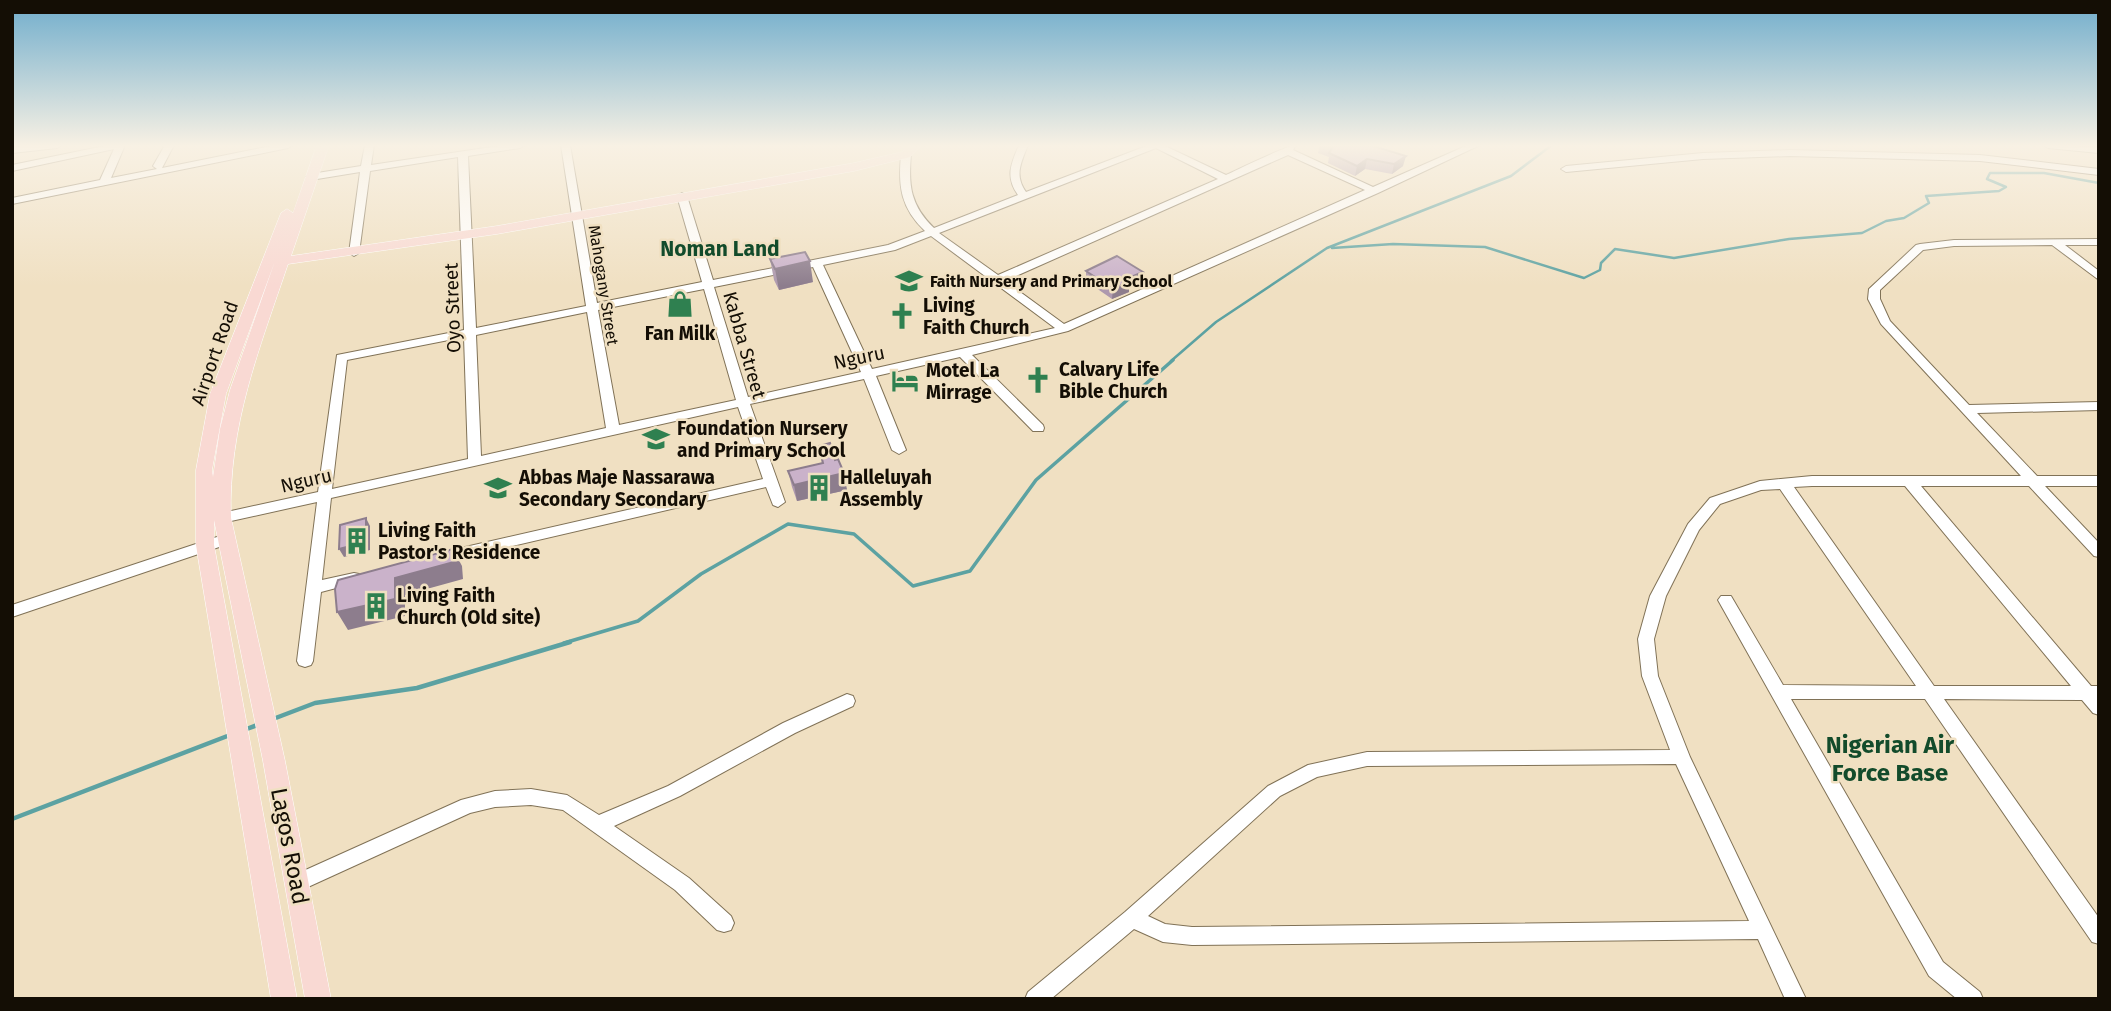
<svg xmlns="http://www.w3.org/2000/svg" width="2111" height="1011" viewBox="0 0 2111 1011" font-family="'Fira Sans',sans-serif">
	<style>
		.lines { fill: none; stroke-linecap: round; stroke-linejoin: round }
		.stream-far2 { stroke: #5ca2a2; stroke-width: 2.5 }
		.stream-far1 { stroke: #5ca2a2; stroke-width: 3.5 }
		.stream { stroke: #5ca2a2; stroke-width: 4.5 }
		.minor-casing { stroke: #807257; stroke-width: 2 }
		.major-casing { stroke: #fff; stroke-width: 1 }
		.minor { fill: #fff; fill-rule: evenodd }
		.major { fill: #f9d9d3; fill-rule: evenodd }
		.wall { fill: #ae99ae }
		.shaded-wall { fill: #8d7d8d }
		.building { fill: #cab2ca; stroke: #8d7d8d; stroke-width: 2 }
		.labels { text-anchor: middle; stroke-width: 5; stroke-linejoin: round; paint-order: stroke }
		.far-poi-label { font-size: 16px; font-weight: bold; fill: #140e05; stroke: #f0e0c2; text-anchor: start }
		.far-street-label { font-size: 16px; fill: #140e05; stroke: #f0e0c2 }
		.poi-label { font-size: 19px; font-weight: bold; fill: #140e05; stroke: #f0e0c2; text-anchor: start }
		.street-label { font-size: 19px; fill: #140e05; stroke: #f0e0c2 }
		.far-district-label { font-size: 21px; font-weight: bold; fill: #124b2b; stroke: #f0e0c2 }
		.near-street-label { font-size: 23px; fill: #140e05; stroke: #f0e0c2 }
		.near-neighbourhood-label { font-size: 24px; font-weight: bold; fill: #124b2b; stroke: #f0e0c2 }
	</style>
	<rect width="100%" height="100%" fill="#f0e0c2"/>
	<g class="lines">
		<path class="stream-far2" d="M1332,248L1393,244L1485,247L1584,278L1600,270L1601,263L1615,249L1674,258L1789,239L1862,233L1886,221L1904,218L1929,203L1926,196L1999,191L2006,187L1987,179L1990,173H2044L2099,183
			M1171,361L1216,322L1327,248L1511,176L1552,145"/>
		<path class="stream-far1" d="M564,643L638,621L701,574L788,524L854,534L913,586L970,571L1036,480L1173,360"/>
		<path class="stream" d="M273,719L315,703L417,688L570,642
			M244,730L260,724
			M12,819L230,735"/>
		<defs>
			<path id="minor" d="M36,145H62L57,148L12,153V147Z
				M109,145H125L111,178L157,169L153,166L165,145H174L162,168L276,145H293L288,148L12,204V198L100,180L114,149L12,171V165Z
				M365,145H374L371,165L505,145H525L520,148L468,156L476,328L586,306L561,145H570L597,303L702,282L677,196L682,193L687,196L713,280L888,245L925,231C901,208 898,187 901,155L906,152L911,155C908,186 911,206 934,228L1018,195C1005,177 1011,164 1019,145H1028C1021,163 1014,175 1026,192L1149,145H1163L1226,175C1239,169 1288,145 1296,145L1293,150L1373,187L1468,145H1480L1378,193L1068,331L972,355L1043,425L1044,428L1043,431H1033L960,357L876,376L906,450L899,454L892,450L864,379L750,404L785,502L778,507L773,505L766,487L439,563L434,562L432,558L434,554L439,553L763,479L738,407L331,498L322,580L354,573L359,574L361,578L359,582L321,592L313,661L311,665L305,667L299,665L297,661L317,502L222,523L215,518L222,513L318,492L337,355L464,330L458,157L370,171L359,253L354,256L349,253L360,172L311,180L306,177L311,174L361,166ZM1156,148L1218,179L998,275L939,233ZM1288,155L1365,190L1064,324L1005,281ZM931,236L1055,328L872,369L823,265L895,250ZM813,267L861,372L748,397L714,287ZM704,289L736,400L619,425L598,310ZM587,312L606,428L481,456L476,335ZM464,337L468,459L332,489L347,360Z
				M2043,145L2099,147V153L2048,148Z
				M1790,150L1980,155L2099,169V175L1980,161L1790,156L1703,159L1566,172L1561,169L1566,166L1703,153Z
				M2099,239V245H2065L2099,271V280L2052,245L1954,246L1923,250L1880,290V299L1890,321L1969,405L2099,402V410L1977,413L2037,476H2099V486H2045L2099,543V557L2094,556L2029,486H1921L2091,686H2099V715L2093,713L2082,700L1944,699L2099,918V944L2092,942L1925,699H1791L1943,962L1980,992L1983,999H1957L1929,976L1718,600L1721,596H1731L1783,685L1916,686L1780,489L1761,490L1720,504L1699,530L1666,596L1654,639L1658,676L1690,757L1806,999H1785L1758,939L1192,945L1163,942L1134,929L1051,999H1025L1028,992L1125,912L1268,786L1308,765L1367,752L1670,750L1642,676L1638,639L1650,596L1688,524L1710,498L1760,481L1812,476H2021L1881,324L1868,299L1869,289L1916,245L1920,244L1954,240ZM1812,486H1905L2071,686H1934L1794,487ZM1676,764L1749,921L1192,927L1165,924L1148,916L1280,796L1317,777L1367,766Z
				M226,534L233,539L231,543L12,617V605Z
				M847,694L853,696L855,701L853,706L795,733L680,796L614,826L689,878L731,916L734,923L731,930L724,932L717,930L675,890L563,810L531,805L495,807L470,813L297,892L290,889L288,883L290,877L461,800L495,791L531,789L567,795L599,815L668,786L783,723Z"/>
			<path id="major" d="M317,145H329L291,256L497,226L854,163L902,152L910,145H922L910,157L854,171L497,234L288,264C259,350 228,426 231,518L285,761L331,999H305L263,761L214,520V545L297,999H271L196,545V470L210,394L281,213L287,209L293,213ZM275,261L230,390L220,429L213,477L212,470L226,394Z"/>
		</defs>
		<use href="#minor" class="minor-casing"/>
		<use href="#major" class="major-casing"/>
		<use href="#minor" class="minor"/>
		<use href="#major" class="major"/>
	</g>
	<path class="wall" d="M1320,145H1370L1403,166L1392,174L1365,169L1355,176L1328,163L1329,157L1318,153Z
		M770,259L813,282L779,290L774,280Z
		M1086,271L1143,272L1142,282L1129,288V292L1112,299L1086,281Z
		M819,446L835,460L847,490L797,501L792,487L788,471L822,463Z"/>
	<path class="shaded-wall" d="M1406,156L1403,166L1392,174L1394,164Z
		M1367,159L1365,169L1355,176L1357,166Z
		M810,261L813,282L779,290L775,269Z
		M1143,272L1142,282L1129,288V292L1112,299L1113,289L1126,279Z
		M844,473L847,490L797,501L794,485Z
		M366,518L370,526V550L344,557L339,549Z
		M453,549L462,566L463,579L405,595V616L348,630L337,612L395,578Z"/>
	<path class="building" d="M1324,145H1370L1406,156L1394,164L1367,159L1357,166L1329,153L1333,147Z
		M805,252L810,261L775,269L770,259Z
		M1117,256L1143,272L1126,279L1129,282L1113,289L1086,271Z
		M830,443L835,460L838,459L844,473L794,485L788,471L823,463L819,446Z
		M366,518V542L339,549L340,525Z
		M453,549L454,562L395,578V599L337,612L335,589L338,580Z"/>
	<linearGradient id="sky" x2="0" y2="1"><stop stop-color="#70adcc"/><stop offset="0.51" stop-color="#f8f1e4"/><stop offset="1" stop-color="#f8f1e4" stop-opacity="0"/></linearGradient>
	<rect width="2111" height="286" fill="url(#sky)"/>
	<defs>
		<symbol id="school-bare" viewBox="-9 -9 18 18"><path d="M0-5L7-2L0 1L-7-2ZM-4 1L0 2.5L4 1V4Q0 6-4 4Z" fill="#2f8050" stroke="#f0e0c2" stroke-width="2.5" paint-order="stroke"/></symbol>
		<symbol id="shop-bare" viewBox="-9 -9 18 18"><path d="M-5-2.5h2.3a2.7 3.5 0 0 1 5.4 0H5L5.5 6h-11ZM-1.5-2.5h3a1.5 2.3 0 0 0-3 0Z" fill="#2f8050" stroke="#f0e0c2" stroke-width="2.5" paint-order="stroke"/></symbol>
		<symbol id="church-bare" viewBox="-9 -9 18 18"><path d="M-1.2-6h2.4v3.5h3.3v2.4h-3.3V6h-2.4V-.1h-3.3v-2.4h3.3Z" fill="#2f8050" stroke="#f0e0c2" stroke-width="2.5" paint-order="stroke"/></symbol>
		<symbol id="hotel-bare" viewBox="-9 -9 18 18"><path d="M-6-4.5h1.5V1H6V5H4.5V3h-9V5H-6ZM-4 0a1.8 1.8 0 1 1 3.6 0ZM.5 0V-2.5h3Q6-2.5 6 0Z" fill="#2f8050" stroke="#f0e0c2" stroke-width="2.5" paint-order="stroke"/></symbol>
		<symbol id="building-bare" viewBox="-9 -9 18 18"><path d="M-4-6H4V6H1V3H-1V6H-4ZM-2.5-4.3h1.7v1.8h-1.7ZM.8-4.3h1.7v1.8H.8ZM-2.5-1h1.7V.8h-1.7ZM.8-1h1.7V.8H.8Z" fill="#2f8050" stroke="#f0e0c2" stroke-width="2.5" paint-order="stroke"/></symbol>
	</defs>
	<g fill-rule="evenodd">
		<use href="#school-bare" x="890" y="262" width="38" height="38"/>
		<use href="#shop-bare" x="661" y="285" width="38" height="38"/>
		<use href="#church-bare" x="883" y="297" width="38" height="38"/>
		<use href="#church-bare" x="1019" y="361" width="38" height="38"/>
		<use href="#hotel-bare" x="886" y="362" width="38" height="38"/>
		<use href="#school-bare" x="637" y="420" width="38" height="38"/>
		<use href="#school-bare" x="479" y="469" width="38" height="38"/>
		<use href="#building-bare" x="800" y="469" width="38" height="38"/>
		<use href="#building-bare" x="338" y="522" width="38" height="38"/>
		<use href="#building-bare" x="357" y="587" width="38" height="38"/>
	</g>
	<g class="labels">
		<g class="far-poi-label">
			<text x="930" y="287">Faith Nursery and Primary School</text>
		</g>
		<g class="far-street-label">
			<text transform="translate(604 285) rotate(81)" y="6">Mahogany Street</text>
		</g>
		<g class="poi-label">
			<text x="923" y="312">Living<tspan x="923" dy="22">Faith Church</tspan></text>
			<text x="680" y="340" text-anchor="middle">Fan Milk</text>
			<text x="1059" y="376">Calvary Life<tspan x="1059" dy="22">Bible Church</tspan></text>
			<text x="926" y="377">Motel La<tspan x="926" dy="22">Mirrage</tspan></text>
			<text x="677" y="435">Foundation Nursery<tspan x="677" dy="22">and Primary School</tspan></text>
			<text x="519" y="484">Abbas Maje Nassarawa<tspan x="519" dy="22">Secondary Secondary</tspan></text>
			<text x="840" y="484">Halleluyah<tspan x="840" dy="22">Assembly</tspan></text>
			<text x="378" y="537">Living Faith<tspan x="378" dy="22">Pastor's Residence</tspan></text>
			<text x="397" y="602">Living Faith<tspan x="397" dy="22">Church (Old site)</tspan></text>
		</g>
		<g class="street-label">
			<text transform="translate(452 308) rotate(-92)" y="7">Oyo Street</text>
			<text transform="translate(745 345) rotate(74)" y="7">Kabba Street</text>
			<text transform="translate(214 353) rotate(-71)" y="7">Airport Road</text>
			<text transform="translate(859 357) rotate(-12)" y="7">Nguru</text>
			<text transform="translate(306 480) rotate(-13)" y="7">Nguru</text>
		</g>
		<g class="far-district-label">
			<text x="720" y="256">Noman Land</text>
		</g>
		<g class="near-street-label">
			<text transform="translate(290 846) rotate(79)" y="8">Lagos Road</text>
		</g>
		<g class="near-neighbourhood-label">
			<text x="1890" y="753">Nigerian Air<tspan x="1890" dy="28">Force Base</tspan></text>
		</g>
	</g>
	<rect width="2111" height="1011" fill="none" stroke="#140e05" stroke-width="28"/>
</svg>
